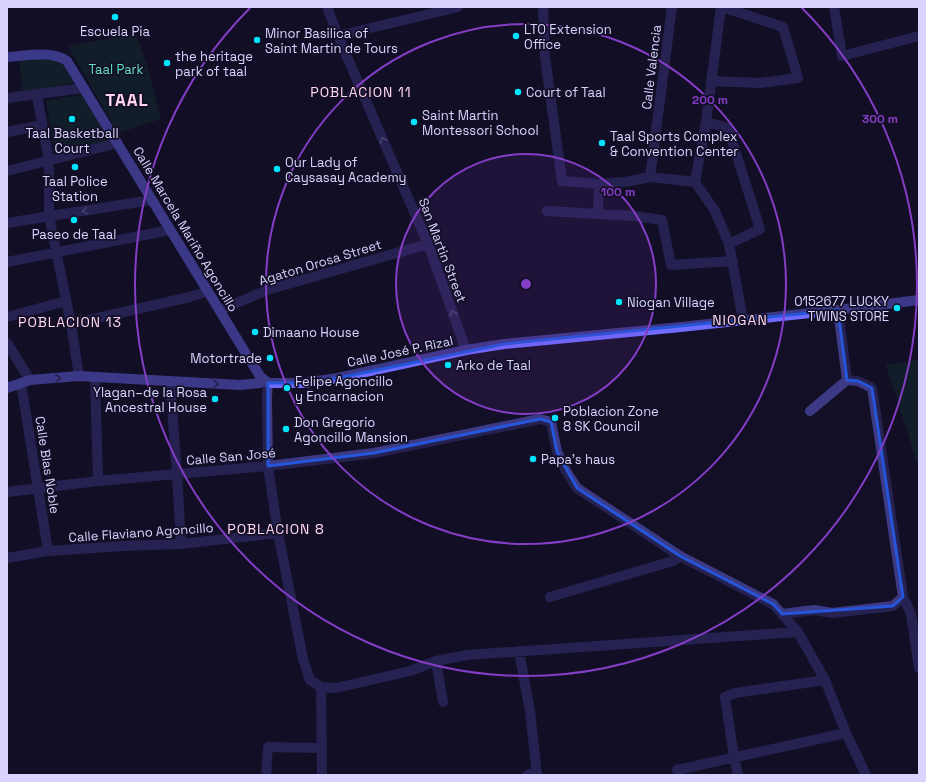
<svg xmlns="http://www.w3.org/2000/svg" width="926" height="782" viewBox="0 0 926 782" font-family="'Space Grotesk',sans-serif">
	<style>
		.green { fill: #12302f }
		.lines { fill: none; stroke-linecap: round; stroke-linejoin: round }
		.minor { stroke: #3d3a85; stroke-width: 10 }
		.tertiary { stroke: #3d3a85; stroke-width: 10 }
		.secondary { stroke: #6f6bff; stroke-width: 10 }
		.oneway { stroke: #837fbc }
		.oneway2 { stroke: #38347d }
		.marked { fill: none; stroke: #2655da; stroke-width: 3; stroke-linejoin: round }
		.ring { fill: none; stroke: #843dc5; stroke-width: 2 }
		.poi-dot { fill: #00e5ff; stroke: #130f26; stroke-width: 1.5 }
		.labels { text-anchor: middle; stroke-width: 3.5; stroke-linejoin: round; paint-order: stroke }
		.poi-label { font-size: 13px; fill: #d9d4ff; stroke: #130f26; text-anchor: start }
		.street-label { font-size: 13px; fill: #d9d4ff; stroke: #130f26 }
		.park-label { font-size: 13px; fill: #5fe0c0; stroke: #130f26 }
		.neighbourhood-label { font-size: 14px; letter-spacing: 1px; fill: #ffd6f0; stroke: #130f26 }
		.district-label { font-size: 17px; font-weight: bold; letter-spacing: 1px; fill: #ffd6f0; stroke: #130f26 }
		.centre { fill: #843dc5; stroke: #130f26; stroke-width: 2 }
		.ring-label { font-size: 12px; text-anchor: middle; font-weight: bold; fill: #843dc5; stroke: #130f26; stroke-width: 3.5; stroke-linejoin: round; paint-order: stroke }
	</style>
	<rect width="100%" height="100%" fill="#130f26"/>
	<path class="green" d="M136,34L149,71L161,119L118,133L68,46Z
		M38,59C63,60 64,62 75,83L23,92L19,60Z
		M84,94L113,141L57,154L54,150L46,101Z
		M919,360V469L886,365Z"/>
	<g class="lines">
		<path class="minor" d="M327,7L338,36L428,244L466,350
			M543,7L545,57L562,181L599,184L625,182L650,177L695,182
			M721,7L706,122L695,182L715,211L729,244L743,320
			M834,7L842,56L919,36
			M338,36L458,7
			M711,81L760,83L798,78L783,27L722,7
			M37,95L49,161V216L71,324L79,376
			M7,98L84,88
			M706,122L728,128L760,229L729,244
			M7,132L42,125
			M7,171L118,143
			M650,177L672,7
			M547,211L634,216L662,220L671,265L733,261
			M598,214L599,184
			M7,262L170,230
			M221,310L267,290L428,244
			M7,317L66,301
			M71,324L190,297L208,291
			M7,343L30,380
			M95,377L98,481
			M847,380L858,381L872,388L903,597L911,614L919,668
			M170,382L177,474L181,544
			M21,383L48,551
			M810,411L847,380L838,310
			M268,466L278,533L303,659L310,680L321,687L336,688L410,671L436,661L467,655L798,632
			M7,558L48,551L123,546L181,544L278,533
			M550,597L673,561L680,556
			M782,614L814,610L832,613L893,606L903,597
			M519,651L530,711L537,775
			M436,661L443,702
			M321,687L322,775
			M677,770L846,733
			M266,775L268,747L322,748
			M527,775L537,772
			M738,775L734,757L725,697L735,693L825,680"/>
		<path class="tertiary" d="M7,223L152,200
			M268,383L267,397L268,466
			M7,492L98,481L268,466L374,453L540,419L551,422L557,452L566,471L577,488L680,556L773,604L798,632L825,680L846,733L866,775"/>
		<path class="secondary" d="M7,57C26,56 51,50 67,61L245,352L260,376L268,383H303L338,378L466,350L504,344L681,327L838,310L919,300
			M7,388L30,380L79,376L240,385L260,383L265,380"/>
	</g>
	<defs><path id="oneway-chevron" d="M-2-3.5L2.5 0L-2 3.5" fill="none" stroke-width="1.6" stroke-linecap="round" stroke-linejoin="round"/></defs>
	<g class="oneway">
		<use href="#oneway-chevron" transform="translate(383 140) rotate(-113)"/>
		<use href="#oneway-chevron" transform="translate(85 211) rotate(171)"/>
		<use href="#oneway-chevron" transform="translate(453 313) rotate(-109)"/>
	</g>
	<g class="oneway2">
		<use href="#oneway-chevron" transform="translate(58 378) rotate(-4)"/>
		<use href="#oneway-chevron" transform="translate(216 384) rotate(2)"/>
	</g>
	<path d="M0 0H926V782H0ZM838,310L847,380L858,381L872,388L903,597L893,606L782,614L773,604L680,556L577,488L557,452L551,422L540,419L374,453L268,466V383H303L338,378L504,344Z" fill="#130f26" fill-opacity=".55" fill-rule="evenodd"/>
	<path class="marked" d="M838,310L847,380L858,381L872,388L903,597L893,606L782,614L773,604L680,556L577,488L557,452L551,422L540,419L374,453L268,466V383H303L338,378L504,344Z"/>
	<circle cx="526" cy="284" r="130" fill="#843dc5" fill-opacity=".12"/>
	<g class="ring">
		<circle cx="526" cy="284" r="130"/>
		<circle cx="526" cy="284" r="260"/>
		<path d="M802 8A391 391 0 1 1 250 8"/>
	</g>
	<g class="poi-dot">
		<circle cx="115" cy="17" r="4"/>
		<circle cx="516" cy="36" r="4"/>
		<circle cx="257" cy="40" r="4"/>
		<circle cx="167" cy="63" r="4"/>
		<circle cx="518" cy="92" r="4"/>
		<circle cx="72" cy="119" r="4"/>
		<circle cx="414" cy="122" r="4"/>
		<circle cx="602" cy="143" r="4"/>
		<circle cx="75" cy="167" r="4"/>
		<circle cx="277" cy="169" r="4"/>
		<circle cx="74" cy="220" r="4"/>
		<circle cx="619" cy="302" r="4"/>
		<circle cx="897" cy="308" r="4"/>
		<circle cx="255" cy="332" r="4"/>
		<circle cx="270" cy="358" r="4"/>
		<circle cx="448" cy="365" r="4"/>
		<circle cx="287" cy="388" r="4"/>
		<circle cx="215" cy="399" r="4"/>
		<circle cx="555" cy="418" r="4"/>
		<circle cx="286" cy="429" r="4"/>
		<circle cx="533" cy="459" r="4"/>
	</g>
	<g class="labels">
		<g class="poi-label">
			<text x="524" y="34">LTO Extension<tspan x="524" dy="15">Office</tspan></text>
			<text x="115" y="36" text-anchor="middle">Escuela Pia</text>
			<text x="265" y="38">Minor Basilica of<tspan x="265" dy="15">Saint Martin de Tours</tspan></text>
			<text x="175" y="61">the heritage<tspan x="175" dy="15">park of taal</tspan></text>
			<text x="526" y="97">Court of Taal</text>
			<text x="422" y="120">Saint Martin<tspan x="422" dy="15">Montessori School</tspan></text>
			<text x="72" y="138" text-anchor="middle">Taal Basketball<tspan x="72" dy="15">Court</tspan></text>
			<text x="610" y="141">Taal Sports Complex<tspan x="610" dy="15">&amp; Convention Center</tspan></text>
			<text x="285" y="167">Our Lady of<tspan x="285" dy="15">Caysasay Academy</tspan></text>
			<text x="75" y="186" text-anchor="middle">Taal Police<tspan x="75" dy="15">Station</tspan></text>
			<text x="74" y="239" text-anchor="middle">Paseo de Taal</text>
			<text x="889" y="306" text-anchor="end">0152677 LUCKY<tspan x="889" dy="15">TWINS STORE</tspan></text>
			<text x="627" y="307">Niogan Village</text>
			<text x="263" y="337">Dimaano House</text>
			<text x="262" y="363" text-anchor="end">Motortrade</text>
			<text x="456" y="370">Arko de Taal</text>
			<text x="295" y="386">Felipe Agoncillo<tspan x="295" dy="15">y Encarnacion</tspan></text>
			<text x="207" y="397" text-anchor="end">Ylagan–de la Rosa<tspan x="207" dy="15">Ancestral House</tspan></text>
			<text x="563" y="416">Poblacion Zone<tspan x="563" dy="15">8 SK Council</tspan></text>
			<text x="294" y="427">Don Gregorio<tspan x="294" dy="15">Agoncillo Mansion</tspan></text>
			<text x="541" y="464">Papa's haus</text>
		</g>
		<g class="street-label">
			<text transform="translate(651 67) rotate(-83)" y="5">Calle Valencia</text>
			<text transform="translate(186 229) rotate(59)" y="5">Calle Marcela Mariño Agoncillo</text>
			<text transform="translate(443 250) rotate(69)" y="5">San Martin Street</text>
			<text transform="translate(320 262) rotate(-17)" y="5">Agaton Orosa Street</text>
			<text transform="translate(400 351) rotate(-12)" y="5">Calle José P. Rizal</text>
			<text transform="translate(231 456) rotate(-5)" y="5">Calle San José</text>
			<text transform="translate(48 465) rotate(81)" y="5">Calle Blas Noble</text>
			<text transform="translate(141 532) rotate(-4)" y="5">Calle Flaviano Agoncillo</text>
		</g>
		<g class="park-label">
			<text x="116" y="74">Taal Park</text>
		</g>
		<g class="neighbourhood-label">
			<text x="361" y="97">POBLACION 11</text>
			<text x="740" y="325">NIOGAN</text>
			<text x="70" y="327">POBLACION 13</text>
			<text x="276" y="534">POBLACION 8</text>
		</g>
		<g class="district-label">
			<text x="127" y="106">TAAL</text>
		</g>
	</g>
	<circle cx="526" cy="284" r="6" class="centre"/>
	<g class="ring-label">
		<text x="710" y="104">200 m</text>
		<text x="880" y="123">300 m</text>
		<text x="618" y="196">100 m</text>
	</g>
	<rect width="926" height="782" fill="none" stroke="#d9d4ff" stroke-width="16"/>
</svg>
